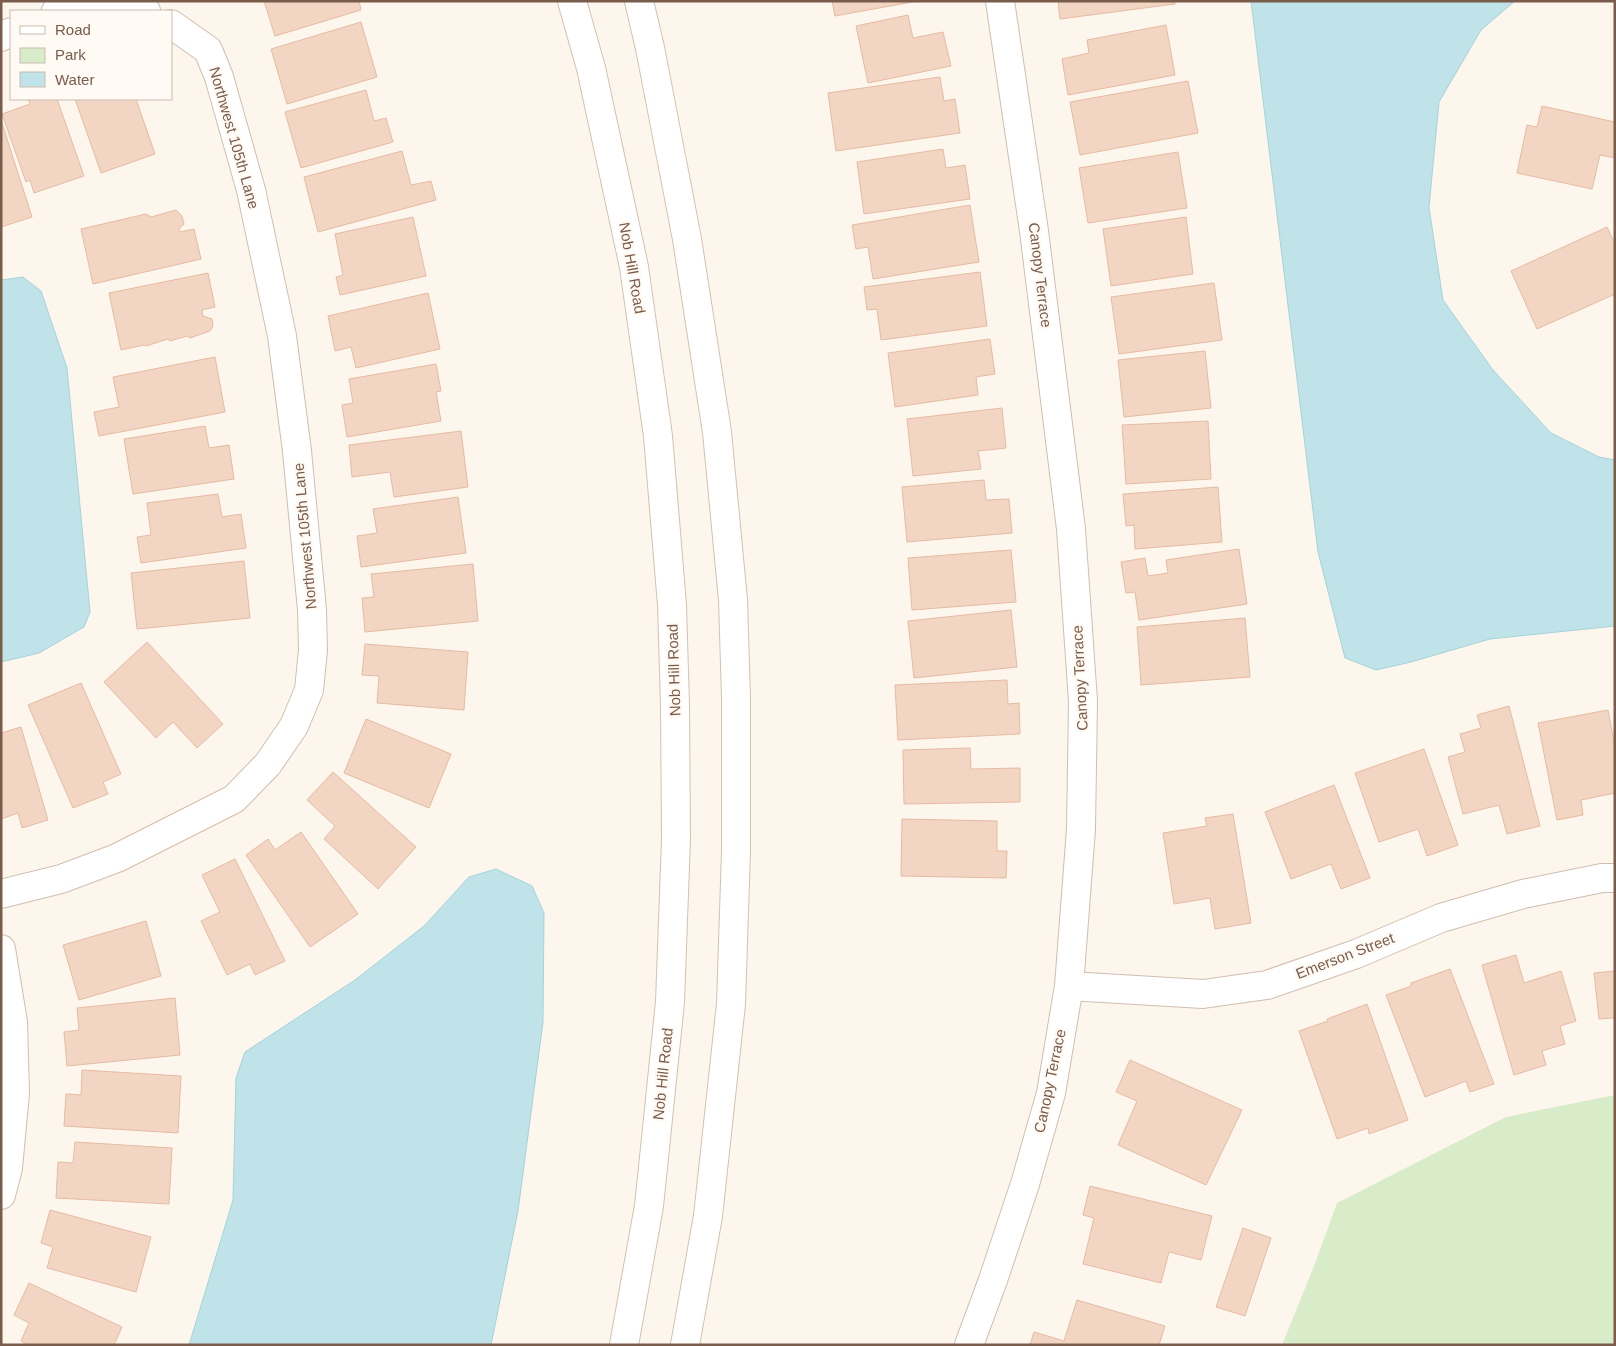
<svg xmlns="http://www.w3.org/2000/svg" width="1616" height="1346" viewBox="0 0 1616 1346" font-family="Helvetica,sans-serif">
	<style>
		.green { fill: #d8ecc9 }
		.water { fill: #bfe3e8; stroke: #a5d3da }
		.building { fill: #f3d5c3; stroke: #e6bba3 }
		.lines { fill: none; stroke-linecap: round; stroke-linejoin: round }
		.street-casing { stroke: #d1beb0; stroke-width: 30 }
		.secondary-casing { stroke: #d6c0b0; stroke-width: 30 }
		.street { stroke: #fff; stroke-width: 28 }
		.secondary { stroke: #fff; stroke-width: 28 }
		.labels { text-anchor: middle; stroke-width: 5; stroke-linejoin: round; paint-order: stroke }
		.street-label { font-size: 15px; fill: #7a5c4d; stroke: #fffaf3 }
	</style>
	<rect width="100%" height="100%" fill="#fdf6ec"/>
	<path class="green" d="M1615,1095V1345H1282L1314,1266L1337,1203L1506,1117Z"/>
	<path class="water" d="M1251,1H1515L1481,30L1439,102L1429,207L1443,300L1493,370L1551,433L1599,457L1615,460V626L1490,639L1411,662L1376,670L1345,658L1318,552Z
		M23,277L41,291L67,368L90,612L84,627L39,653L1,662V280Z
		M496,869L532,886L544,913L543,1022L518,1211L491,1345H189L233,1200L236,1078L245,1052L355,980L424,926L469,877Z"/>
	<path class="building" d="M264,1H359L361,10L275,36Z
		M832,1H918L835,16Z
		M1058,1H1175V4L1060,19Z
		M908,15L913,38L943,32L951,66L868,83L856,26Z
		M361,22L377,77L287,104L271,49Z
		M1166,25L1175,75L1068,95L1062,59L1089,53L1087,40Z
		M940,77L944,101L955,99L960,133L836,151L828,93Z
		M1188,81L1198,133L1080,155L1070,102Z
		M366,90L374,121L386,118L393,142L301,168L285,112Z
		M28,99H57L84,176L34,193L30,180L26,182L2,114L30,104Z
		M75,99H136L155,154L101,173Z
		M1542,106L1615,122V158L1600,155L1592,189L1517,173L1527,125L1537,127Z
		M1,120L32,217L1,227Z
		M943,149L946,168L965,165L970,199L864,214L857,162Z
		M402,151L411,185L431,181L436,200L318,232L304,177Z
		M1178,152L1187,208L1088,223L1079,168Z
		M970,205L979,262L873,279L868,247L856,249L852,225Z
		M176,210L182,216L184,224L179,229L180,232L194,229L201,259L93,284L81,229L146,214L151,217Z
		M413,217L426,276L340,295L336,277L343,275L335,234Z
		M1186,217L1193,274L1111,286L1103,229Z
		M1607,227L1615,244V294L1537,329L1511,271Z
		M980,272L987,326L881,340L877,309L867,310L864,287Z
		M208,273L215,307L202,310L203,316L212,319L213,326L210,331L190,338L187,336L170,341L168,339L146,346L144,345L121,350L109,293Z
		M1214,283L1222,340L1119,354L1111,297Z
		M428,293L440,349L356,368L351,347L335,351L328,316Z
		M990,339L995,374L976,377L978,395L895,407L888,353Z
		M1205,351L1211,408L1124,417L1118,360Z
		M215,357L225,412L99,436L94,412L119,407L113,377Z
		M436,364L441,391L436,392L441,421L347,437L342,405L353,403L349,379Z
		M1002,408L1006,448L978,451L981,469L913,476L907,419Z
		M1208,421L1211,479L1126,484L1122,425Z
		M205,426L209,448L229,445L234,479L133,494L124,439Z
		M461,431L468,487L394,497L390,472L352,477L349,445Z
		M984,480L986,500L1009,499L1012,533L907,542L902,487Z
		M1218,487L1222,542L1135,549L1134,525L1126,526L1123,494Z
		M218,494L222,517L241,514L246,548L141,563L137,537L151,535L147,503Z
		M458,497L466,553L361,567L357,536L377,533L373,509Z
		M1239,549L1247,604L1139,620L1135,592L1126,593L1121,562L1145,558L1148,576L1168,573L1166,560Z
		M1011,550L1016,602L912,610L908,558Z
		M244,561L250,618L137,629L131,573Z
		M473,564L478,621L365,632L362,598L374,597L371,574Z
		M1011,610L1017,667L914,678L908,621Z
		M1245,618L1250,677L1141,685L1137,627Z
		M147,642L223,724L197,748L173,722L156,738L104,682Z
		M365,644L468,652L464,710L377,703L379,676L362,675Z
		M1007,680L1008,704L1019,703L1020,734L898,740L895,685Z
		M81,683L121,774L103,782L108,794L73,808L28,705Z
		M1509,706L1540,826L1507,834L1499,805L1463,814L1448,757L1465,752L1460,734L1481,728L1477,715Z
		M1608,710L1615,747V793L1581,800L1583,815L1557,820L1538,723Z
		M366,719L451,754L429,808L344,773Z
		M21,727L48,820L22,828L18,813L1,819V733Z
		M970,748L971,769L1020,768V802L904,804L903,750Z
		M1424,749L1458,845L1427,856L1418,829L1379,842L1355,773Z
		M333,772L416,847L378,889L324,839L335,826L307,800Z
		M1334,785L1370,878L1341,889L1331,864L1291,879L1265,812Z
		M1233,814L1251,923L1215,929L1210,898L1174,904L1163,833L1207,826L1205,818Z
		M902,819L997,821V851H1007L1006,878L901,876Z
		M301,832L358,914L310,947L246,855L268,839L275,850Z
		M235,859L285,961L255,975L250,964L227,975L201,921L220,912L202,875Z
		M146,921L161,976L79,1000L63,945Z
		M1516,955L1524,983L1561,971L1576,1021L1560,1026L1565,1044L1542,1051L1546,1065L1514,1075L1482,965Z
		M1450,969L1494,1084L1470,1092L1466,1081L1425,1097L1386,995L1411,986V983Z
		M1615,971V1025L1614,1018L1599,1019L1594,973Z
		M175,998L180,1055L67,1066L64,1032L79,1030L77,1008Z
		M1367,1004L1408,1120L1369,1134L1368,1128L1337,1139L1299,1031L1328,1021L1327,1019Z
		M1130,1060L1242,1110L1206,1185L1118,1145L1137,1101L1116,1092Z
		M82,1070L181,1076L178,1133L64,1126L66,1094L81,1095Z
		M75,1142L172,1148L169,1204L56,1198L58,1162L73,1163Z
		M1090,1186L1212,1216L1201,1260L1169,1252L1161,1283L1083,1264L1094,1218L1083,1215Z
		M50,1210L151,1237L136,1292L47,1268L53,1247L41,1243Z
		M1243,1228L1271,1238L1245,1316L1216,1307Z
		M29,1283L122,1327L114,1345H28L21,1341L29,1323L14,1315Z
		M1077,1300L1165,1326L1159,1345H1030L1034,1332L1064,1341Z"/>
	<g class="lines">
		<defs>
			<path id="street" d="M56,11L89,4L125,3L146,11
				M1,37L11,32
				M1,894L61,879L117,858L234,799L268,764L294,726L309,690L313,650L312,610L297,451L282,336L251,190L219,77L208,50L171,24
				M1,949L13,1022L15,1093L8,1168L1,1195
				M1069,986L1203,994L1267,985L1356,954L1441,918L1523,894L1602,878H1615
				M969,1345L993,1280L1025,1184L1051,1093L1069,986L1081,829L1083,701L1071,529L1034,231L1000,1"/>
			<path id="secondary" d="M572,1L591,68L634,267L658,436L672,605L675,705L676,839L670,1002L649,1206L624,1345
				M639,1L650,48L687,239L717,432L733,600L736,698V851L731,1004L708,1216L685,1345"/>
		</defs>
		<use href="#street" class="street-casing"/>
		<use href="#secondary" class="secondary-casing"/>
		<use href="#street" class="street"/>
		<use href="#secondary" class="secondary"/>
	</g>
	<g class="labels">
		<g class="street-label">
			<text transform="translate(234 138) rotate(74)" y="5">Northwest 105th Lane</text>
			<text transform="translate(632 268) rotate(80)" y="5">Nob Hill Road</text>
			<text transform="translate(1040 275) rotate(83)" y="5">Canopy Terrace</text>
			<text transform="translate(305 536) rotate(-95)" y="5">Northwest 105th Lane</text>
			<text transform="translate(674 670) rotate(-92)" y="5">Nob Hill Road</text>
			<text transform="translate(1080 678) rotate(-93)" y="5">Canopy Terrace</text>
			<text transform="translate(1345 956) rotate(-21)" y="5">Emerson Street</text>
			<text transform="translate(663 1074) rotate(-84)" y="5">Nob Hill Road</text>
			<text transform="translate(1050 1081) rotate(-78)" y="5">Canopy Terrace</text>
		</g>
	</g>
	<rect width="1616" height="1346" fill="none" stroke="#7a5c4d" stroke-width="5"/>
	<rect x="10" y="10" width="162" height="90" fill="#fffaf3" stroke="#cabbb1"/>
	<rect x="20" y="26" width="25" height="8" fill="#ffffff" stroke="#cabbb1"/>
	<text x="55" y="35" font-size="15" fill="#7a5c4d">Road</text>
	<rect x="20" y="48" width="25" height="15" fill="#d8ecc9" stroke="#cabbb1"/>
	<text x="55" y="60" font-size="15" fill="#7a5c4d">Park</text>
	<rect x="20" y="72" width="25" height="15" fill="#bfe3e8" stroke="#cabbb1"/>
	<text x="55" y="85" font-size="15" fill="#7a5c4d">Water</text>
</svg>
